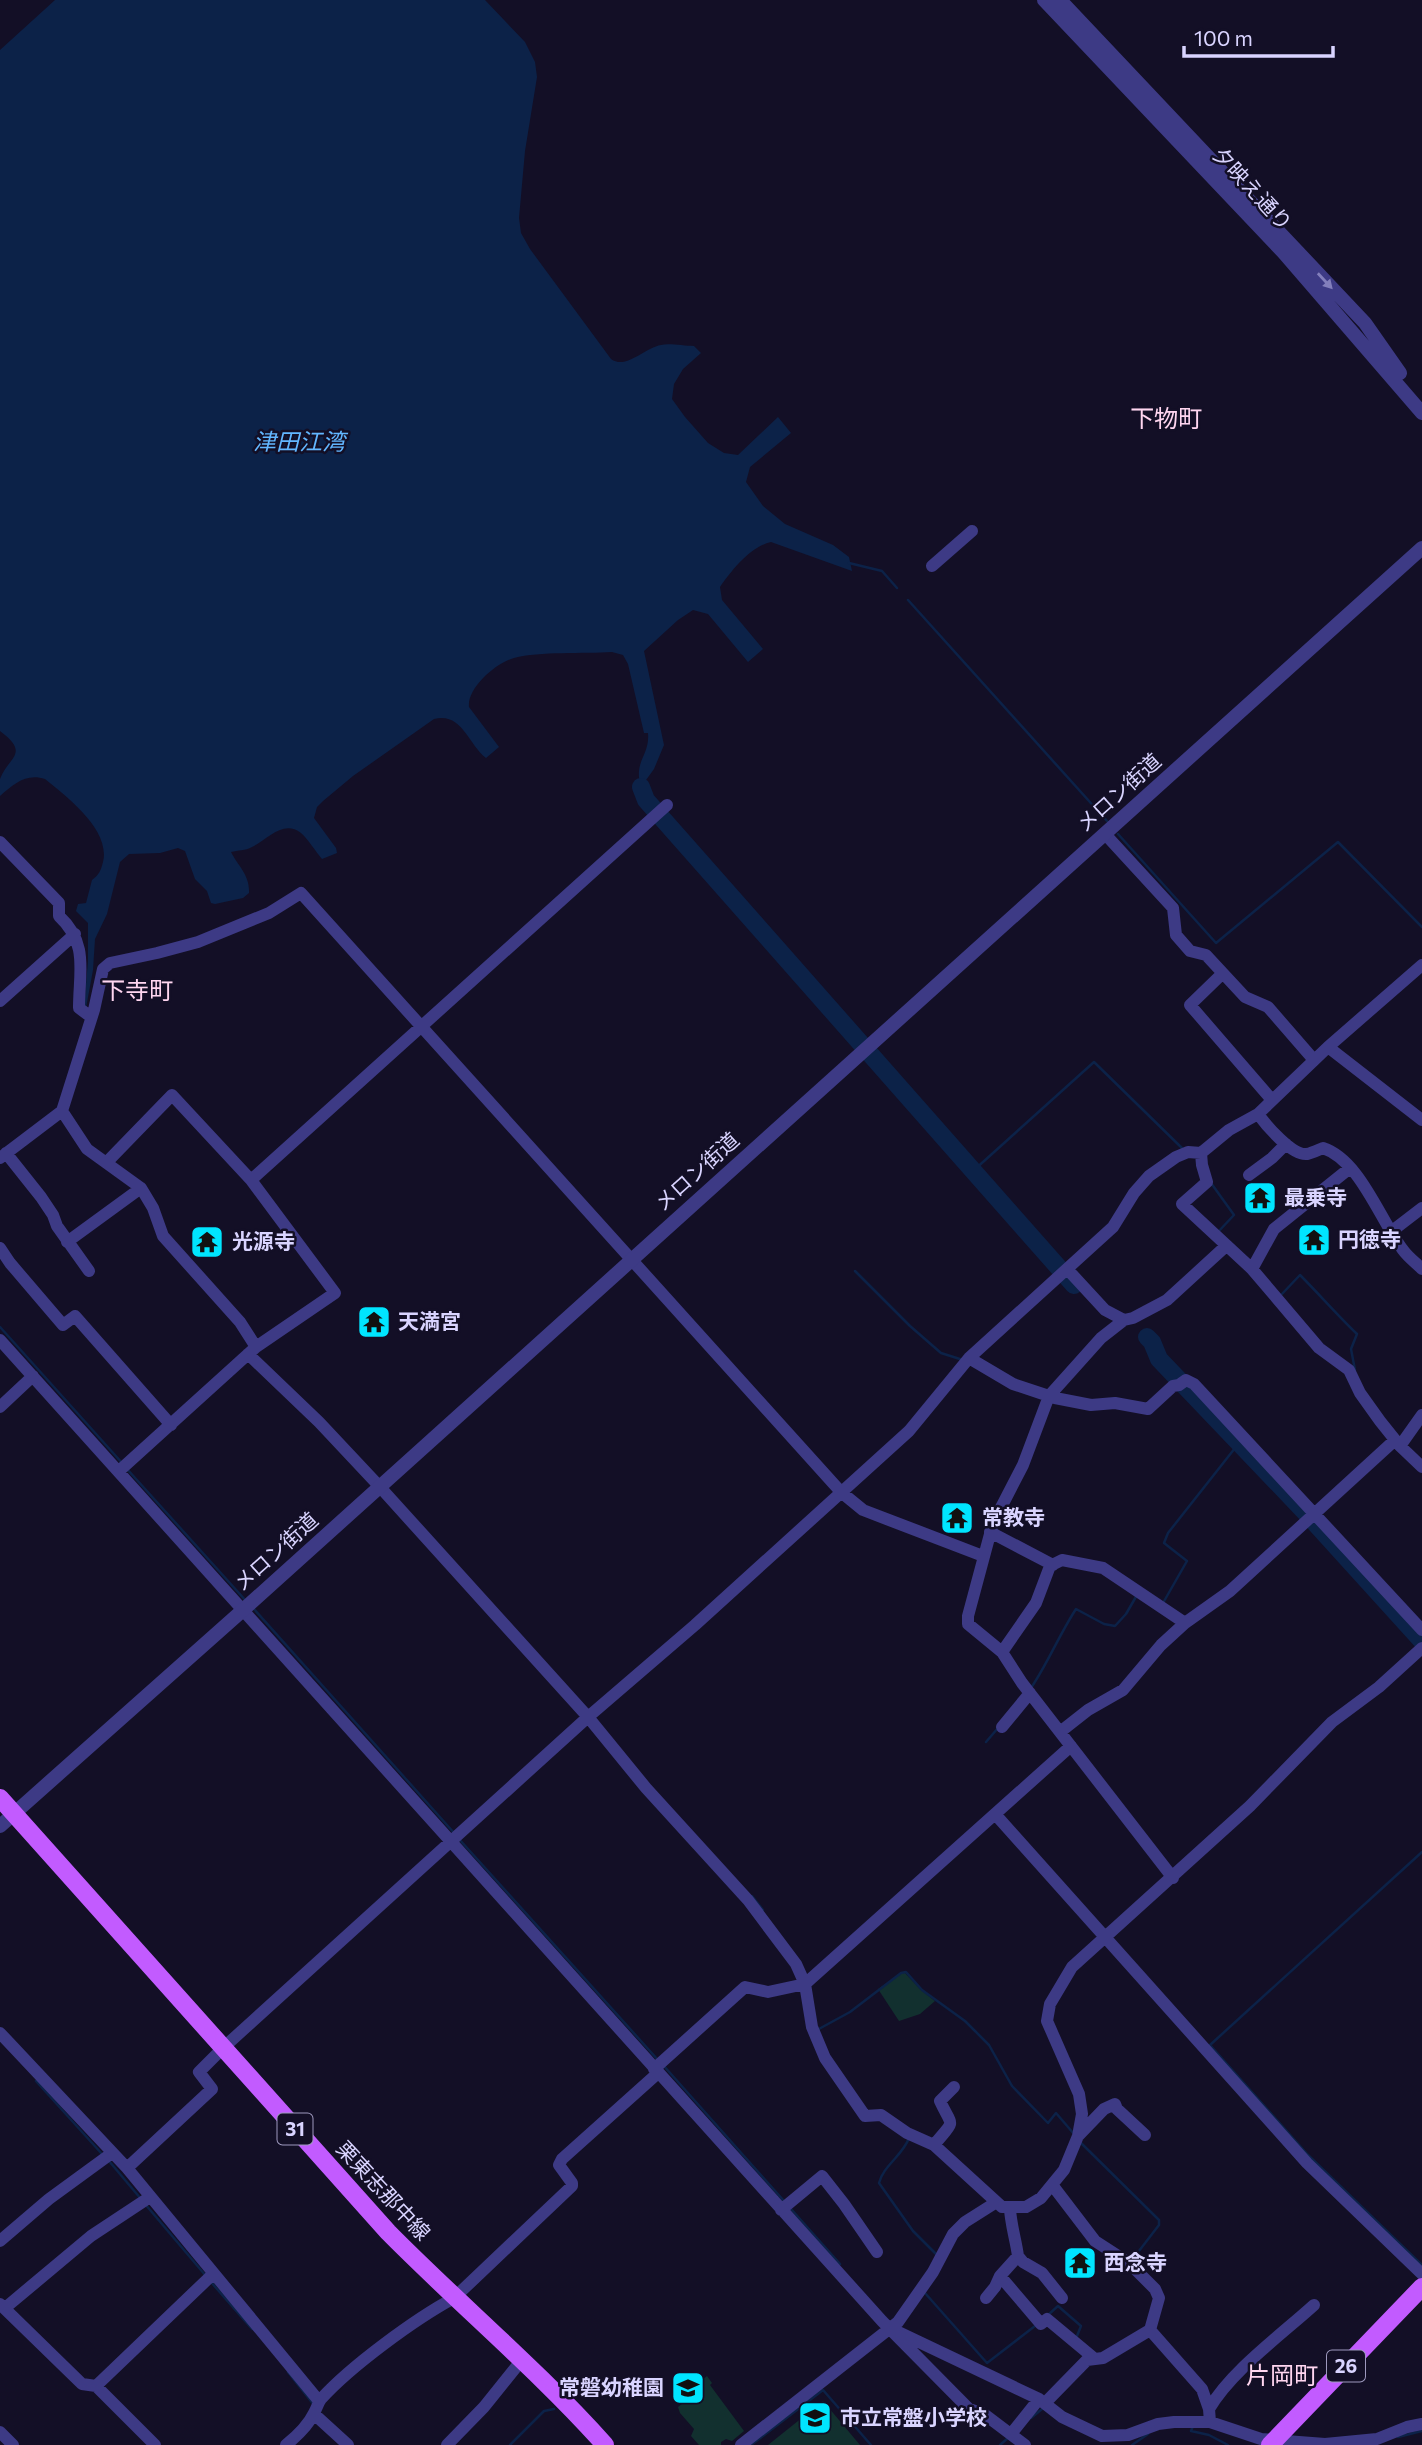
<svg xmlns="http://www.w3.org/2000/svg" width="1422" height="2445" viewBox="0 0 1422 2445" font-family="Commissioner,'Noto Sans JP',sans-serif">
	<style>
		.green { fill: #12302f }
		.water { fill: #0c2248 }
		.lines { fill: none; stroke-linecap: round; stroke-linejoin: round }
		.stream { stroke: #0c2248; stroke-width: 2.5 }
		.river { stroke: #0c2248; stroke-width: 18 }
		.minor { stroke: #3d3a85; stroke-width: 12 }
		.tertiary { stroke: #3d3a85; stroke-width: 14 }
		.primary { stroke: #c25bff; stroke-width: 18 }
		.oneway { fill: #837fbc }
		.labels { text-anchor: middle; stroke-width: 5; stroke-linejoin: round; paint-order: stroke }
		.shield { fill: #130f26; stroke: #9e99be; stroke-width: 2 }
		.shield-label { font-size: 19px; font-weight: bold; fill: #d9d4ff }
		.street-label { font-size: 21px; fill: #d9d4ff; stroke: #130f26 }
		.poi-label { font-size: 21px; font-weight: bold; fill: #d9d4ff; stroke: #130f26; text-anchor: start }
		.water-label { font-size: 23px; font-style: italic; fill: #62b6ff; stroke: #130f26 }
		.quarter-label { font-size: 24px; fill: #ffd6f0; stroke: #130f26 }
	</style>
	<rect width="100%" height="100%" fill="#130f26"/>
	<path class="green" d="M901,1973H905L921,1990L935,2001L920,2014L899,2021L878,1989Z
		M707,2376L712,2383L710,2385L744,2431L732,2441L726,2439L721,2442V2445H699L691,2436L694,2429L680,2413L678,2407L683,2403L680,2399Z
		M823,2401L860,2445H768Z"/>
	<path class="water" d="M55,0H485L525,42L535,62L537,77L525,151L519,218L521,233L530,249L611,359C626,370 644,348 661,345C669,343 684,346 694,346L701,353L683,369L674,384L672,399L685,417L708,443L724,453L738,455L778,417L791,433L750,467L746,482L763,506L785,524L833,545L849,557L852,571L771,542C750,547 732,570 720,587L722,600L763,649L748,662L708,614L693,610L678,620L644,651L664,745L654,769L641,787C633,761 650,756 648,733H644L628,664L623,655L612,652C583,654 540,651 514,658C496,663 467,688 469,707L499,747L486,758C468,744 462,712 434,719L353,776L323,801L317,807L314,818L336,848L337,853L322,859C315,851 309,840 301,833C283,819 267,840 252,847C245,851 238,850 231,852C238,866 250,875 249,893L243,898L215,904L211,903L207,891L195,879L185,851L178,848L160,853L129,854L120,862L107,914L95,939L93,970L86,1008H84L88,961V923L76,911L78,904L86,903L92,880C99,875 101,870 103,862C111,830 67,797 45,779C26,773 14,784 0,796C0,791 0,783 0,779C8,757 31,754 0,731V50Z"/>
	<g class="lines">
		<path class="stream" d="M849,563L882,571L897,588
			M908,600L1107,821
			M1118,834L1216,943L1338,842L1422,927
			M973,1171L1094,1062L1184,1150
			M1211,1183L1234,1215L1218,1232
			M855,1271L910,1326L941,1353L963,1360
			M1281,1295L1300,1275C1320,1295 1337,1315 1357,1334L1351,1349L1355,1370
			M0,1327L123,1464
			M127,1469L247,1602
			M1163,1603L1187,1561L1164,1543L1168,1533L1239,1443
			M254,1609L455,1834
			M1031,1688C1048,1663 1059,1635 1076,1609L1104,1624L1115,1626L1126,1614L1137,1595
			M986,1742L998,1728
			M459,1839L658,2060
			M1422,1852L1210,2045L1308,2155L1422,2265
			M752,1896L763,1910
			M817,2030L850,2012L901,1973L906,1972L922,1990L965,2021L989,2045L1012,2086L1048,2123L1056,2113L1074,2134
			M663,2065L784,2201
			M36,2081L102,2154
			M909,2138C903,2155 883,2166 879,2183L913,2231L938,2256
			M1080,2142L1159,2220V2225L1132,2260
			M109,2161L141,2199
			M145,2204L206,2276
			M791,2209L840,2264
			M211,2282L252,2329
			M925,2293L987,2363L1035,2326
			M1048,2315L1058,2306L1081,2326L1077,2336
			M288,2372L314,2405
			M1031,2418L1042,2409
			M1193,2426L1191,2431L1209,2435L1228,2445
			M1398,2437L1422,2431
			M510,2445L544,2411L554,2409
			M751,2445L823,2390L871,2445
			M1000,2445L1008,2438
			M1132,2445L1148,2434"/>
		<path class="river" d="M641,787L646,800L1074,1285
			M1147,1337L1152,1342L1159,1359L1305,1512L1422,1641"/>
		<path class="minor" d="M932,566L972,531
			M1105,834L1173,908L1176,935L1190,951L1206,955L1245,997L1268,1007L1314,1060
			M0,842L59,903V916C89,944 79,971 79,1008L91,1017
			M1422,965L1328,1047L1258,1114L1229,1130L1201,1153L1202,1165L1207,1182L1182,1204L1252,1269L1319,1348L1349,1370L1360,1393L1380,1421L1400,1446L1422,1467
			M1222,974L1190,1005L1272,1100
			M0,1001L75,934
			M1328,1047L1422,1120
			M62,1111L87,1149L141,1188L153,1208L163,1236L240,1322L256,1347
			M1258,1114C1266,1125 1292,1156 1307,1154C1312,1153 1318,1150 1323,1148C1360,1160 1380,1220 1403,1250C1408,1257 1416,1263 1422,1269
			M6,1153L41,1197L53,1215L57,1226L89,1271
			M0,1158L62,1111L94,1010L103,969L110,963L157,953L198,942L269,913L301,893L841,1492L863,1510L983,1556
			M107,1162L172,1095L251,1180L335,1293L256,1347L119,1471
			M1249,1175L1272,1158L1286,1144
			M251,1180L667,805
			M1392,1231L1422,1208
			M67,1242L141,1188
			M0,1248L10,1263L63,1325L75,1316L171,1425
			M1252,1269L1274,1229L1350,1168
			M1068,1270L1105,1310L1124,1320
			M0,1340L882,2321L969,2409L984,2414L1025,2445
			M248,1354L319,1422L380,1487L588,1717L646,1788L748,1900L796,1964L805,1984L812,2027L825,2058L865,2116L881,2115L907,2133L934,2145L1002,2207H1026L1041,2198L1064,2170L1078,2136L1082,2114L1079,2094L1047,2021L1050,2004L1072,1967L1250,1806L1332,1722L1379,1687L1422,1648
			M969,1358L1013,1384L1055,1398L1091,1405L1115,1403L1148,1409L1173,1386L1179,1385L1186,1380L1194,1384L1422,1630
			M0,1407L33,1376
			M1400,1446L1422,1415
			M990,1532L1053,1565
			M1002,1652L1036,1603L1050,1566L1062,1560L1103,1568L1185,1623
			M1002,1727L1030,1693
			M1060,1732L1088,1710L1123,1690L1161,1645L1185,1623L1230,1591L1395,1440
			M995,1814L1307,2163L1422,2274
			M1173,1878L1022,1683L1002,1652L968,1624V1616L993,1523L1023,1465L1049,1396L1101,1338L1124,1320L1133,1318L1167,1300L1226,1246
			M0,2033L127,2168L319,2401
			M654,2069L745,1987L768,1992L805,1984L1071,1746
			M1078,2136L1104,2109L1115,2104L1117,2109L1145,2135
			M934,2145C956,2118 953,2129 940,2101L954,2087
			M127,2168L212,2089L199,2072L223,2048L588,1717L695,1625L909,1431L969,1358L1113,1227L1134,1193L1149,1176L1176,1157L1188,1152L1201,1153
			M1053,2186L1095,2241L1129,2263L1155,2289L1159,2298L1150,2330L1202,2389L1209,2409L1210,2422
			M1010,2207C1010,2222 1016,2240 1018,2256L1000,2276L1041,2324L1047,2319L1095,2359
			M781,2210L822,2176L844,2204L877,2252
			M0,2241L49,2199L112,2153
			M1018,2256L1023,2262L1042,2273L1062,2298
			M986,2298L995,2287L1000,2276
			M0,2304L82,2384L96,2386L155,2445
			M5,2308L91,2236L150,2197
			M896,2331L1039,2399L1062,2417L1102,2436L1128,2435L1158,2424L1174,2422H1210L1261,2439L1325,2444L1377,2439L1407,2427L1422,2424
			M96,2386L213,2274
			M1045,2403L1087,2360L1103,2358L1150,2330
			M1209,2409C1231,2371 1281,2335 1314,2305
			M314,2414L348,2445
			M0,2432L13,2445
			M1011,2434L1039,2399
			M286,2445C297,2436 308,2426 314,2413C317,2408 318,2403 321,2399C351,2366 415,2319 454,2298L572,2186V2183L559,2165L562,2159L658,2073
			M447,2445L484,2407L521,2361
			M741,2445L898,2322L933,2272L953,2234L965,2222L995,2203"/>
		<path class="tertiary" d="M1044,0L1283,252L1422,413
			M1060,0L1365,323L1400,373
			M0,1826L243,1610L1422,548"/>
		<path class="primary" d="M0,1798L388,2232C459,2304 538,2370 605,2445
			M1270,2445L1422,2287"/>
	</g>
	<defs><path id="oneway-solid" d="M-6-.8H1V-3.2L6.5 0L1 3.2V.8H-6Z" transform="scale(1.75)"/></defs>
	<use class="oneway" href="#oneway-solid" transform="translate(1325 281) rotate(47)"/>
	<defs>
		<symbol id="temple-square" viewBox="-11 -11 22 22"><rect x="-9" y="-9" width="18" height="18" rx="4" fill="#00e5ff" stroke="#130f26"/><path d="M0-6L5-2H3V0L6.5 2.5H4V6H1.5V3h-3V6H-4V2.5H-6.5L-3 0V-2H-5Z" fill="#111"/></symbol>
		<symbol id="school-square" viewBox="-11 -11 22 22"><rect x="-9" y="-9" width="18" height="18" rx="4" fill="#00e5ff" stroke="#130f26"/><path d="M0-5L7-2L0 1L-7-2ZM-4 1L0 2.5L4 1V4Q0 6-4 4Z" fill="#111"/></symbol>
	</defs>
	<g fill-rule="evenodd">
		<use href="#temple-square" x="1241" y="1179" width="38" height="38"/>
		<use href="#temple-square" x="1295" y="1221" width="38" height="38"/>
		<use href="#temple-square" x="188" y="1223" width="38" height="38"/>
		<use href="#temple-square" x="355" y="1303" width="38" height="38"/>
		<use href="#temple-square" x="938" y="1499" width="38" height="38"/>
		<use href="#temple-square" x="1061" y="2244" width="38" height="38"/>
		<use href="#school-square" x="669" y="2369" width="38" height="38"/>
		<use href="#school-square" x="796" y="2399" width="38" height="38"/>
	</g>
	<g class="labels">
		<g class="shield">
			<rect x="277.5" y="2113.5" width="35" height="31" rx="5"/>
			<rect x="1327" y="2350.5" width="38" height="31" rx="5"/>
		</g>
		<g class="shield-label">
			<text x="295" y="2136">31</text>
			<text x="1346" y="2373">26</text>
		</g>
		<g class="street-label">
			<text transform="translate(1252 189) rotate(47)" y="7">夕映え通り</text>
			<text transform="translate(1119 793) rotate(-42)" y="7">メロン街道</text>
			<text transform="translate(697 1172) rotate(-42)" y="7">メロン街道</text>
			<text transform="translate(276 1552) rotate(-42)" y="7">メロン街道</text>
			<text transform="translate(383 2191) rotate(47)" y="7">栗東志那中線</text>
		</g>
		<g class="poi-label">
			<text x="1284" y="1205">最乗寺</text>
			<text x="1338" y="1247">円徳寺</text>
			<text x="232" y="1249">光源寺</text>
			<text x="398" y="1329">天満宮</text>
			<text x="982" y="1525">常教寺</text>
			<text x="1104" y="2270">西念寺</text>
			<text x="664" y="2395" text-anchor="end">常磐幼稚園</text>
			<text x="840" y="2425">市立常盤小学校</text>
		</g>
		<g class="water-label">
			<text x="299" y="450">津田江湾</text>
		</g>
		<g class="quarter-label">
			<text x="1166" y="427">下物町</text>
			<text x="137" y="999">下寺町</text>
			<text x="1282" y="2384">片岡町</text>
		</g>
	</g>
	<path d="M1184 46v10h149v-10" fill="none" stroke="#d9d4ff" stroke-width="3.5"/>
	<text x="1194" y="46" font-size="21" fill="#d9d4ff" stroke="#130f26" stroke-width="5" paint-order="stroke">100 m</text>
</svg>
